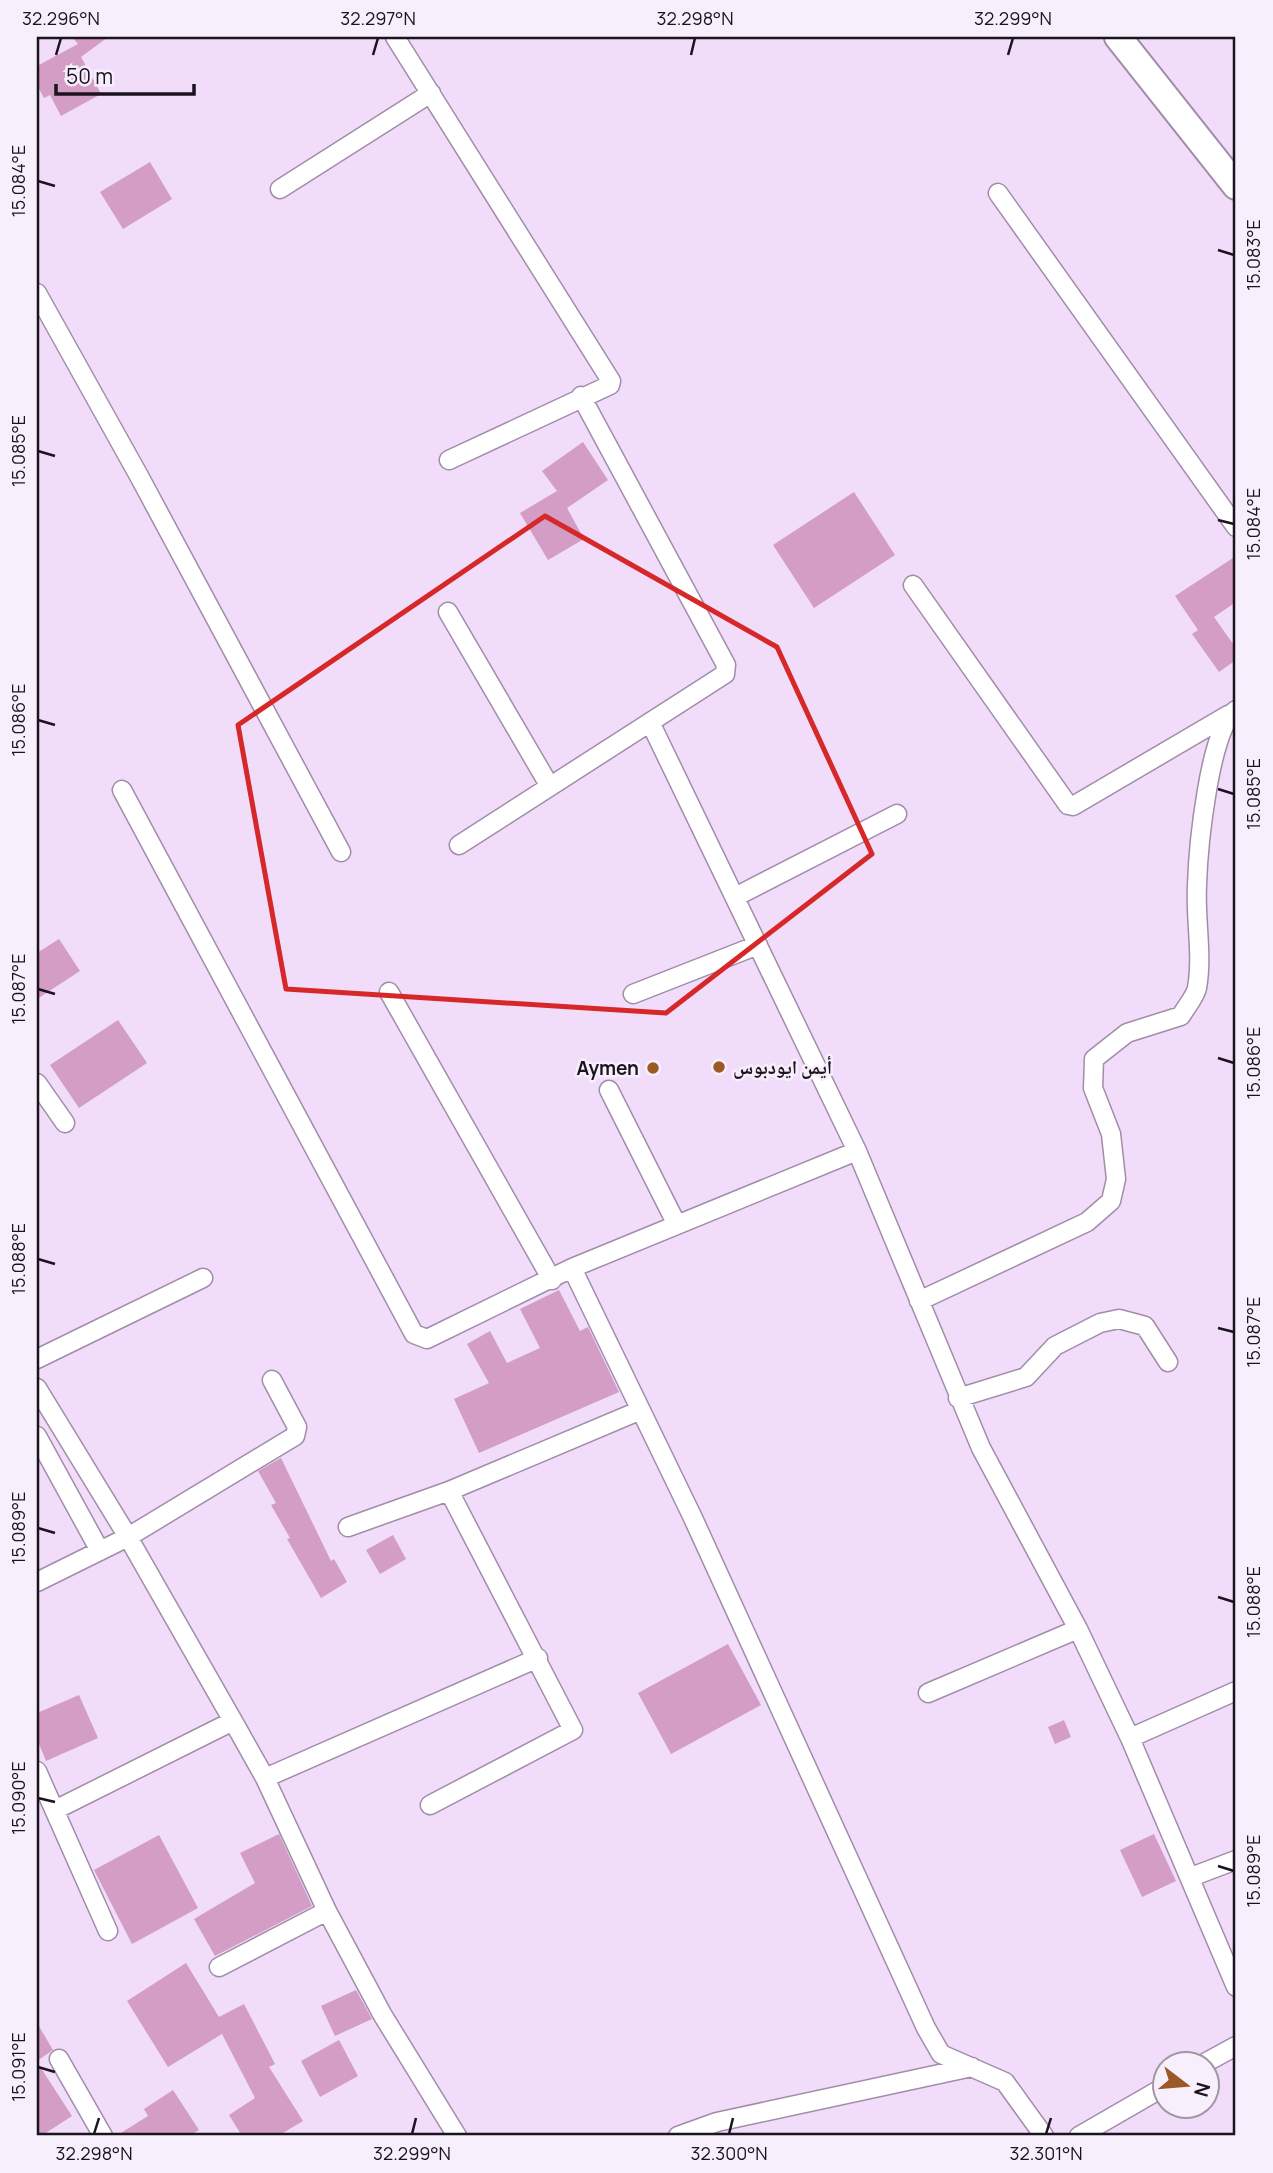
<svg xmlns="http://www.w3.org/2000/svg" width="1273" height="2173" viewBox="0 0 1273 2173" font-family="Manrope,'Noto Naskh Arabic',sans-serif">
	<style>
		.building { fill: #d39dc5 }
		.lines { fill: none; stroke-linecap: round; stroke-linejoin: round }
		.minor-casing { stroke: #a18da9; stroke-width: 21 }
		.secondary-casing { stroke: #a18da9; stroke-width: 30 }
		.minor { stroke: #fff; stroke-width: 18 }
		.secondary { stroke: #fff; stroke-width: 26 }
		.marked { fill: none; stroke: #d62828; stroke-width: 5; stroke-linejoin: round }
		.ticks { fill: none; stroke: #1b131e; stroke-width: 2.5 }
		.poi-dot { fill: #9a5925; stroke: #f7effb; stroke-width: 2.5 }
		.labels { text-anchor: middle; stroke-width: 5; stroke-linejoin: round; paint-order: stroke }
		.poi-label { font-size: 19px; font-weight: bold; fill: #1b131e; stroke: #f7effb; text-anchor: start }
		.neatline { fill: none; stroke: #1b131e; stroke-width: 2.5 }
		.ticks-label { font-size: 18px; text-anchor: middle; fill: #1b131e }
	</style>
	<rect width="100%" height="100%" fill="#f1dcfa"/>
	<path class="building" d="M72,37H108L81,57L101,94L61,116L50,95L44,98L37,85V66L78,44Z
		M150,162L172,199L123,229L100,192Z
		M583,442L608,480L567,508L584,539L548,560L520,513L557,491L542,471Z
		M854,492L895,555L814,608L773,545Z
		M1236,556V602L1214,617L1236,648V660L1219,672L1192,634L1198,630L1175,596Z
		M59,939L80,971L37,999V953Z
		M118,1020L147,1063L79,1108L50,1065Z
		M559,1290L580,1331L588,1327L619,1392L479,1453L454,1399L489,1383L467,1344L490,1331L507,1363L540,1348L520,1309Z
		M281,1458L331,1561L334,1559L347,1582L321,1598L287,1539L290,1538L271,1505L276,1503L258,1471Z
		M393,1535L406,1559L380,1574L366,1550Z
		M728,1644L761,1705L671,1754L638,1693Z
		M79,1695L98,1738L46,1761L37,1739V1713Z
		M1064,1720L1071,1737L1055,1744L1048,1727Z
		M279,1834L312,1906L215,1956L194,1919L255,1883L240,1853Z
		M1154,1834L1176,1881L1142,1897L1120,1850Z
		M159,1835L198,1908L132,1944L94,1870Z
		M186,1963L219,2017L244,2004L275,2064L269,2067L303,2121L278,2136H242L229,2115L255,2098L222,2034L168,2067L127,2001Z
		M356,1990L372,2019L335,2036L321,2006Z
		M37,2023L53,2050L37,2061Z
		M339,2040L358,2076L320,2097L301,2061Z
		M37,2062L72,2116L41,2136H37Z
		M173,2090L199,2130L189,2136H116L148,2116L144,2109Z"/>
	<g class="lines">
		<defs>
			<path id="minor" d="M395,37L611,381L610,385L449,460
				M280,189L431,93
				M998,193L1236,527
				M37,293L139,476L341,852
				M913,585L1068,805L1073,806L1228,715
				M448,612L549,785
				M650,722L857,1151L981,1448L1078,1629L1130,1738L1236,1987
				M122,790L414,1334L427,1339L572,1268L857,1151
				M459,845L725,674L726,665L581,396
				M735,897L897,814
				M389,992L552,1280
				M633,994L758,945
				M37,1083L65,1123
				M609,1090L676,1223
				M572,1268L693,1518L926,2028L941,2054L1005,2082L1044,2136
				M919,1301L1087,1222L1111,1201L1116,1179L1111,1134L1093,1088L1094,1059L1127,1033L1181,1016C1186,1007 1195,997 1197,988C1203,953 1195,920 1197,885C1198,851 1209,728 1236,710
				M37,1359L203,1278
				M37,1388L128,1537L233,1721L265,1778L327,1911L382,2014L457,2136
				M958,1398L1026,1377L1055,1346L1100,1323L1119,1319L1145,1326L1168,1362
				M37,1436L100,1551
				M348,1527L449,1491
				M37,1582L128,1537L295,1436L297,1427L272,1380
				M928,1693L1078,1629
				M1130,1738L1236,1691
				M37,1771L108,1931
				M265,1778L538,1658
				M430,1805L573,1730L449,1491L641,1410
				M55,1810L233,1721
				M1191,1877L1236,1860
				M219,1967L327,1911
				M59,2059L103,2136
				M1203,2064L1236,2046
				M678,2136L717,2122L972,2067
				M1079,2136L1164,2087"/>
			<path id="secondary" d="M1118,37L1236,186"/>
		</defs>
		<use href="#minor" class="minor-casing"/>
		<use href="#secondary" class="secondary-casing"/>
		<use href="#minor" class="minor"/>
		<use href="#secondary" class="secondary"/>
	</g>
	<path class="marked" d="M545,516L777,647L872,854L666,1013L286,989L238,725Z"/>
	<path class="ticks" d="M56,55L61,38M373,55L378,38M691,55L695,38M1008,55L1013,38M38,181L55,186M1218,250L1234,255M38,451L55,456M1218,520L1234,524M38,720L55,725M1218,789L1234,794M38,989L55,994M1218,1058L1234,1063M38,1259L55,1264M1218,1328L1234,1332M38,1528L55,1533M1218,1597L1234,1602M38,1798L55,1802M1218,1866L1234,1871M38,2067L55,2072M94,2134L99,2118M412,2134L416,2118M729,2134L733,2118M1046,2134L1051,2118"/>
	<g class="poi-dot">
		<circle cx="719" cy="1067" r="7"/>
		<circle cx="653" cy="1068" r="7"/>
	</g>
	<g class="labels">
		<g class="poi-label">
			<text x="733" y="1074">أيمن ايودبوس</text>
			<text x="639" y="1075" text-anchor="end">Aymen</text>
		</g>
	</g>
	<rect width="1273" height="2173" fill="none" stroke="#f7effb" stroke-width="77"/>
	<g transform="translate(1186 2085) rotate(106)"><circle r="33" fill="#f7effb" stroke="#9f97a3" stroke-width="2"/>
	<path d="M0-5L12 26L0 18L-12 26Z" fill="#9a5925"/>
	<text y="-10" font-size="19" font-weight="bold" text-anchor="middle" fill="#1b131e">N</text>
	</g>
	<path d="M56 84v10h138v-10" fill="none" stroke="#1b131e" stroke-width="3.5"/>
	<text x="66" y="84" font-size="21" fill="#1b131e" stroke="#f7effb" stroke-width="5" paint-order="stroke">50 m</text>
	<rect x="38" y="38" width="1196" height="2096" class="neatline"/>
	<g class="ticks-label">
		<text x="61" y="25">32.296°N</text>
		<text x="378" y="25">32.297°N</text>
		<text x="695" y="25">32.298°N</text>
		<text x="1013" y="25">32.299°N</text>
		<text transform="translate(19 181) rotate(-90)" y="6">15.084°E</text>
		<text transform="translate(1254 255) rotate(-90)" y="6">15.083°E</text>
		<text transform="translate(19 451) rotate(-90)" y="6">15.085°E</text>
		<text transform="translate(1254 524) rotate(-90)" y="6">15.084°E</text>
		<text transform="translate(19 720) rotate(-90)" y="6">15.086°E</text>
		<text transform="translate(1254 794) rotate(-90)" y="6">15.085°E</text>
		<text transform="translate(19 989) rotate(-90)" y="6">15.087°E</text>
		<text transform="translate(1254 1063) rotate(-90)" y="6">15.086°E</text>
		<text transform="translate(19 1259) rotate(-90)" y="6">15.088°E</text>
		<text transform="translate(1254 1332) rotate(-90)" y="6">15.087°E</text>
		<text transform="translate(19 1528) rotate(-90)" y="6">15.089°E</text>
		<text transform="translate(1254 1602) rotate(-90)" y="6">15.088°E</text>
		<text transform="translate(19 1798) rotate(-90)" y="6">15.090°E</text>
		<text transform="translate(1254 1871) rotate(-90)" y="6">15.089°E</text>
		<text transform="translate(19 2067) rotate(-90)" y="6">15.091°E</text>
		<text x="94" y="2160">32.298°N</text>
		<text x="412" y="2160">32.299°N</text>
		<text x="729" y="2160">32.300°N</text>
		<text x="1046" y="2160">32.301°N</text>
	</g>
</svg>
